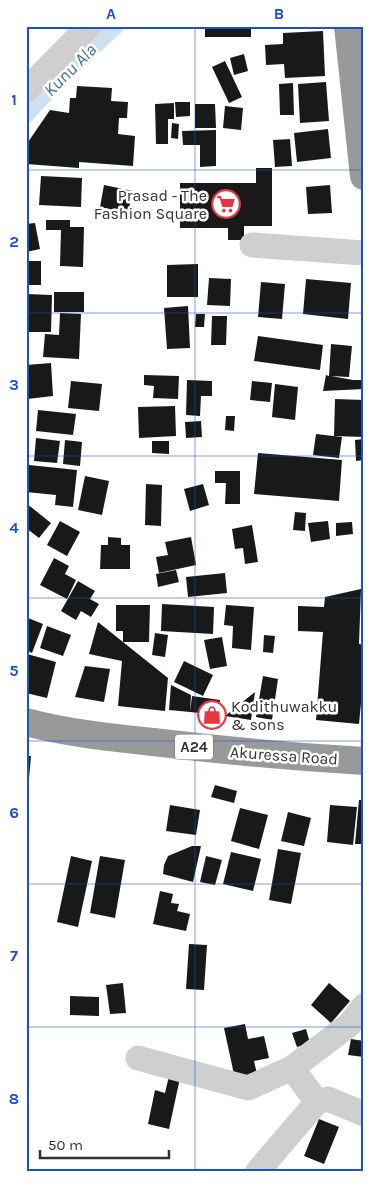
<svg xmlns="http://www.w3.org/2000/svg" width="390" height="1197" viewBox="0 0 390 1197" font-family="Karla,sans-serif">
	<style>
		.lines { fill: none; stroke-linecap: round; stroke-linejoin: round }
		.canal { stroke: #cee1ee; stroke-width: 18 }
		.building { fill: #191919 }
		.minor { stroke: #cfcfcf; stroke-width: 25 }
		.highway { stroke: #999; stroke-width: 28 }
		.grid { fill: none; stroke: #1d4ed8; stroke-width: 1; stroke-opacity: 0.55 }
		.labels { text-anchor: middle; stroke-width: 5; stroke-linejoin: round; paint-order: stroke }
		.shield { fill: #fff; stroke: #707070; stroke-width: 1 }
		.shield-label { font-size: 15px; font-weight: bold; fill: #323232 }
		.poi-label { font-size: 16px; fill: #323232; stroke: #fff; text-anchor: end }
		.street-label { font-size: 16px; fill: #323232; stroke: #fff }
		.water-label { font-size: 18px; font-style: italic; fill: #3e7497; stroke: #fff }
		.neatline { fill: none; stroke: #1d4ed8; stroke-width: 2 }
		.grid-label { font-size: 16px; text-anchor: middle; font-weight: bold; fill: #1d4ed8 }
	</style>
	<rect width="100%" height="100%" fill="#fff"/>
	<g class="lines">
		<path class="canal" d="M26,114L64,73L115,26"/>
	</g>
	<path class="building" d="M205,26H251V37H205Z
		M323,31L325,76L285,78L284,64L266,65L265,45L283,44V33Z
		M244,54L248,71L234,75L230,58Z
		M225,61L242,97L229,103L212,67Z
		M326,82L329,121L300,123L298,84Z
		M293,83L294,115H280L279,84Z
		M77,86L112,88L111,101L128,102L127,118H119L118,134L135,136L133,166L79,162V168L26,164V145L50,110L69,113L70,98H76Z
		M175,102H190V116L176,117Z
		M174,103V119H168V144H156L155,104Z
		M195,104H215L216,128H195Z
		M225,106L243,108L241,130L223,128Z
		M172,123L179,124L178,139L171,138Z
		M328,129L331,158L297,162L294,133Z
		M216,130V166L200,167V145H183L182,131Z
		M290,139L292,166L275,167L273,140Z
		M256,168H272V226H244V240H228V228H180V183H256Z
		M41,176L82,178L81,207L39,205Z
		M104,185L133,191L128,213L100,207Z
		M330,185L332,213L308,214L306,187Z
		M46,220H70V227H84L83,267L60,266L61,230H46Z
		M35,223L40,249L26,252V224Z
		M26,261H41V285H26Z
		M198,264V297H167V265Z
		M209,278L231,279L230,306L207,305Z
		M306,279L351,283L348,319L303,314Z
		M261,282L285,284L282,319L258,317Z
		M54,292H84V312H54Z
		M26,294L52,295L51,332H26Z
		M188,306L190,348L167,349L164,308Z
		M60,313L81,314L79,359L43,357L45,334L59,335Z
		M196,314H205L204,327H195Z
		M212,316H227L226,345H211Z
		M258,336L323,345L320,370L254,361Z
		M331,344L352,346L349,377L331,376L353,380H364V389L323,391L326,375L329,376Z
		M51,363L53,396L27,399L26,365Z
		M144,375L179,376L178,399L153,398L154,386L144,385Z
		M187,380L212,381V396H201L200,416L186,415Z
		M71,381L102,384L99,411L68,408Z
		M252,381L272,383L270,402L250,400Z
		M275,384L298,387L295,420L272,417Z
		M335,399L364,400V437L334,436Z
		M175,406L176,436L139,438L138,407Z
		M38,410L76,414L73,435L36,431Z
		M226,416H235L234,431L225,430Z
		M201,421L202,437L186,438L185,422Z
		M316,434L342,437L339,458L313,455Z
		M36,438L60,441L57,463L34,461Z
		M364,439V460L356,461L355,440Z
		M65,440L82,442L80,466L63,464Z
		M152,441H169V454L152,453Z
		M258,453L342,460L339,501L254,494Z
		M29,465L77,470L73,507L55,505L56,495L26,492Z
		M215,471H240V504H225L226,483H215Z
		M85,476L109,481L102,515L78,510Z
		M146,484L162,485L161,526L145,525Z
		M203,484L209,505L190,511L184,489Z
		M26,503L51,523L39,538L26,528Z
		M295,512L306,513L305,531L293,530Z
		M60,521L80,532L67,556L47,545Z
		M328,521L330,539L311,542L308,523Z
		M352,522L353,534L336,536V523Z
		M252,525L258,562L245,564L243,548L235,549L232,529Z
		M108,537L121,538V545H130V569H100L101,545H108Z
		M191,537L196,565L159,573L156,557L168,555L165,542Z
		M54,558L69,566L65,574L76,580L67,599L40,585Z
		M176,570L179,582L158,587L156,574Z
		M225,573L227,593L188,597L186,577Z
		M78,581L95,591L90,599L99,604L91,617L81,611L76,620L61,611Z
		M361,589L359,644L364,645V672L359,724L316,720L323,632L298,631V606L324,607L325,597Z
		M162,604L214,607L213,634L161,631Z
		M116,605H150L149,642H123L168,678L165,711L118,706L122,661L89,654L98,622L123,642V631H116Z
		M226,605L254,607L251,650L232,648L233,626L224,625Z
		M28,618L43,624L32,653L26,650V624Z
		M47,626L71,635L63,656L40,648Z
		M155,633L168,635L165,657L152,655Z
		M264,635L275,636L273,653L263,652Z
		M222,637L227,666L210,669L204,640Z
		M27,654L56,662L47,698L26,693Z
		M184,661L213,675L203,696L174,682Z
		M85,666L110,669L104,702L75,697Z
		M263,676L278,679L272,720L256,717Z
		M171,685L191,695L190,712L169,710Z
		M255,692L251,720L225,716Z
		M192,696L220,700L218,715L190,712Z
		M26,756H31L29,779L26,778Z
		M215,785L237,791L234,803L211,797Z
		M359,800H364V844H355Z
		M170,805L200,810L196,835L166,831Z
		M330,805L357,807L353,845L327,842Z
		M240,808L268,815L259,849L231,841Z
		M288,812L311,818L304,846L281,841Z
		M192,846H201L193,882L163,874L164,865L168,856Z
		M278,849L301,853L291,904L269,900Z
		M231,852L261,859L253,891L223,884Z
		M71,856L92,861L78,927L57,922Z
		M100,856L125,860L115,918L90,913Z
		M206,856L222,860L215,885L200,882Z
		M160,891L173,894L171,903L179,904L177,911L190,914L186,931L153,924Z
		M189,944L207,945L204,990L186,989Z
		M123,983L126,1013L110,1014L106,985Z
		M329,983L350,1001L331,1023L311,1005Z
		M70,996L99,997V1016L70,1015Z
		M245,1024L248,1039L264,1036L269,1058L254,1061L257,1074L235,1079L224,1028Z
		M306,1029L310,1043L297,1047L292,1033Z
		M351,1039L364,1041V1057L348,1055Z
		M169,1076L180,1078L169,1129L148,1124L155,1090L165,1093Z
		M319,1119L339,1127L324,1164L304,1156Z"/>
	<g class="lines">
		<path class="minor" d="M26,90L89,26
			M252,245L364,253
			M138,1058L248,1088L292,1068L349,1025L364,1006
			M292,1068L317,1102
			M258,1171L317,1102L328,1099L364,1114"/>
		<path class="highway" d="M348,26L364,176
			M26,722C71,734 116,738 162,743C229,751 296,757 364,761"/>
	</g>
	<path class="grid" d="M195,26V1171M26,170H364M26,313H364M26,456H364M26,598H364M26,741H364M26,884H364M26,1027H364"/>
	<defs>
		<symbol id="supermarket-ring" viewBox="-11 -11 22 22"><circle r="9.5" fill="#fff" stroke="#e73642" stroke-width="1.5"/><path d="M-6-5.5h2.5l.6 2H6L4.5 2H-2.5L-4.4-4H-6ZM-1.5 3.2a1.3 1.3 0 1 0 .1 0ZM3 3.2a1.3 1.3 0 1 0 .1 0Z" fill="#e73642"/></symbol>
		<symbol id="shop-ring" viewBox="-11 -11 22 22"><circle r="9.5" fill="#fff" stroke="#e73642" stroke-width="1.5"/><path d="M-5-2.5h2.3a2.7 3.5 0 0 1 5.4 0H5L5.5 6h-11ZM-1.5-2.5h3a1.5 2.3 0 0 0-3 0Z" fill="#e73642"/></symbol>
	</defs>
	<g fill-rule="evenodd">
		<use href="#supermarket-ring" x="210" y="188" width="32" height="32"/>
		<use href="#shop-ring" x="196" y="699" width="32" height="32"/>
	</g>
	<g class="labels">
		<rect class="shield" x="175" y="734.5" width="38" height="25" rx="4"/>
		<g class="shield-label">
			<text x="194" y="752">A24</text>
		</g>
		<g class="poi-label">
			<text x="207" y="201">Prasad - The<tspan x="207" dy="18">Fashion Square</tspan></text>
			<text x="231" y="712" text-anchor="start">Kodithuwakku<tspan x="231" dy="18">&amp; sons</tspan></text>
		</g>
		<g class="street-label">
			<text transform="translate(284 755) rotate(4)" y="6">Akuressa Road</text>
		</g>
		<g class="water-label">
			<text transform="translate(70 70) rotate(-45)" y="6">Kunu Ala</text>
		</g>
	</g>
	<rect width="390" height="1197" fill="none" stroke="#ffffff" stroke-width="55"/>
	<path d="M40 1150v8h129v-8" fill="none" stroke="#323232" stroke-width="2.5"/>
	<text x="48" y="1150" font-size="15" fill="#323232" stroke="#ffffff" stroke-width="4" paint-order="stroke">50 m</text>
	<rect x="28" y="28" width="334" height="1142" class="neatline"/>
	<g class="grid-label">
		<text x="111" y="19">A</text>
		<text x="279" y="19">B</text>
		<text x="14" y="105">1</text>
		<text x="14" y="247">2</text>
		<text x="14" y="390">3</text>
		<text x="14" y="533">4</text>
		<text x="14" y="676">5</text>
		<text x="14" y="818">6</text>
		<text x="14" y="961">7</text>
		<text x="14" y="1104">8</text>
	</g>
</svg>
